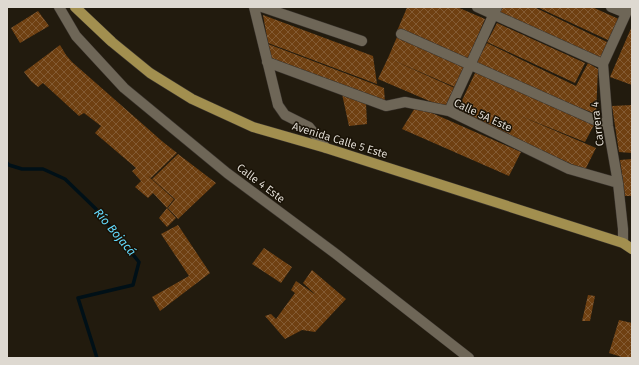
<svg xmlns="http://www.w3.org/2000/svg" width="639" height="365" viewBox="0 0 639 365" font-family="'Fira Sans',sans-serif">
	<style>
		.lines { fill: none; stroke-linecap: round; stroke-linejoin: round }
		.stream { stroke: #001017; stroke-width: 3.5 }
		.building { fill: url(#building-cross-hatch) }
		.minor-casing { stroke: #3a342e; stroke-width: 11 }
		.primary-casing { stroke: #3a342e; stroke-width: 11 }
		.minor { stroke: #6e6657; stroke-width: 10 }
		.primary { stroke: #a28f4f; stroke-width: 10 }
		.labels { text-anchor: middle; stroke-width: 3; stroke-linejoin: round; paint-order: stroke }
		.street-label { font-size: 11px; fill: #ded9d1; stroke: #191206 }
		.water-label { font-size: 12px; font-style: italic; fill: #64dbff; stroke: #191206 }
	</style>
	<defs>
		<pattern id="building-cross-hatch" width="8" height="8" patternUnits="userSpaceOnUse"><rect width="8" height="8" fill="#6f4011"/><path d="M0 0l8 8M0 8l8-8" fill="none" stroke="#835b33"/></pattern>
	</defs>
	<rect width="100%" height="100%" fill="#221b0e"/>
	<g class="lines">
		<path class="stream" d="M7,163L9,165L22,169H43L65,179L96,209L139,262L133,285L78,298L97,358"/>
	</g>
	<path class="building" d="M407,7H457L485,19L476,40L406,10Z
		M501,7H534L609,43L600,60L498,14Z
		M537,7H592L621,20L610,41Z
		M406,10L476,40L467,61L397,31Z
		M38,11L49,26L20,43L11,28Z
		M263,15L373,56L377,84L268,43Z
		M497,23L585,63L575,83L487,42Z
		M632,26V85L610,77Z
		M397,37L467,67L457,88L388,58Z
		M487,43L576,86L588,63L598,69L596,114L567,103L475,64Z
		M268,44L384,88L385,104L269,60Z
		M60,45L66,55L72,62L163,142L177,153L151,178L148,176L174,199L167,208L153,193L148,198L135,187L141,181L132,171L136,168L95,133L101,126L84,113L79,116L43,83L38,87L31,81L24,72Z
		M388,58L457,89L448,109L378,79Z
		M476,71L594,125L585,142L518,115L596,148L585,170L456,113Z
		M342,94L366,103L367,124L349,126Z
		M632,105V153L619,152L612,106Z
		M416,106L521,152L509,176L402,129Z
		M178,154L216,183L178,219L168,208L175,199L152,179Z
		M632,159V196H625L620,160Z
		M167,208L176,218L167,227L159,218Z
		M178,225L210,273L160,311L152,297L189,276L161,234Z
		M264,248L292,267L281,283L252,264Z
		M312,270L346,299L315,332L302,330L285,339L265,316L271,314L276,319L295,293L291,290L296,281L316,295L303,283Z
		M588,295L595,296L590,321H582Z
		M619,320L632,323V358H625L609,353Z"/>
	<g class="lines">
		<defs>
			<path id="minor" d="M59,7L76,36L124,88L227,173L336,254L469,358
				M254,7L278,105L285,115L309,127L326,148
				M262,7L362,41
				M477,7L603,64
				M611,7L626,13
				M401,34L608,126
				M267,62L386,106L405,102L449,111L569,169L618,183
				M449,111L497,7
				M623,243V229L618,183L608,126L603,64L629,7"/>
			<path id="primary" d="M75,7L112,42L150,73L192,99L253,127L326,148L623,243L632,249"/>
		</defs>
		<use href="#minor" class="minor-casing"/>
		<use href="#primary" class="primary-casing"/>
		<use href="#minor" class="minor"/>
		<use href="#primary" class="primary"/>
	</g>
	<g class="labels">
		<g class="street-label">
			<text transform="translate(483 115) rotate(25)" y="4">Calle 5A Este</text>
			<text transform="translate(597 124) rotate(-97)" y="4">Carrera 4</text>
			<text transform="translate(340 140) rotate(17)" y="4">Avenida Calle 5 Este</text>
			<text transform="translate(261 183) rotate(37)" y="4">Calle 4 Este</text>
		</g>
		<g class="water-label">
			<text transform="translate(115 232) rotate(50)" y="4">Río Bojacá</text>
		</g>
	</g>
	<rect width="639" height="365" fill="none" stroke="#ded9d1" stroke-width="16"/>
</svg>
